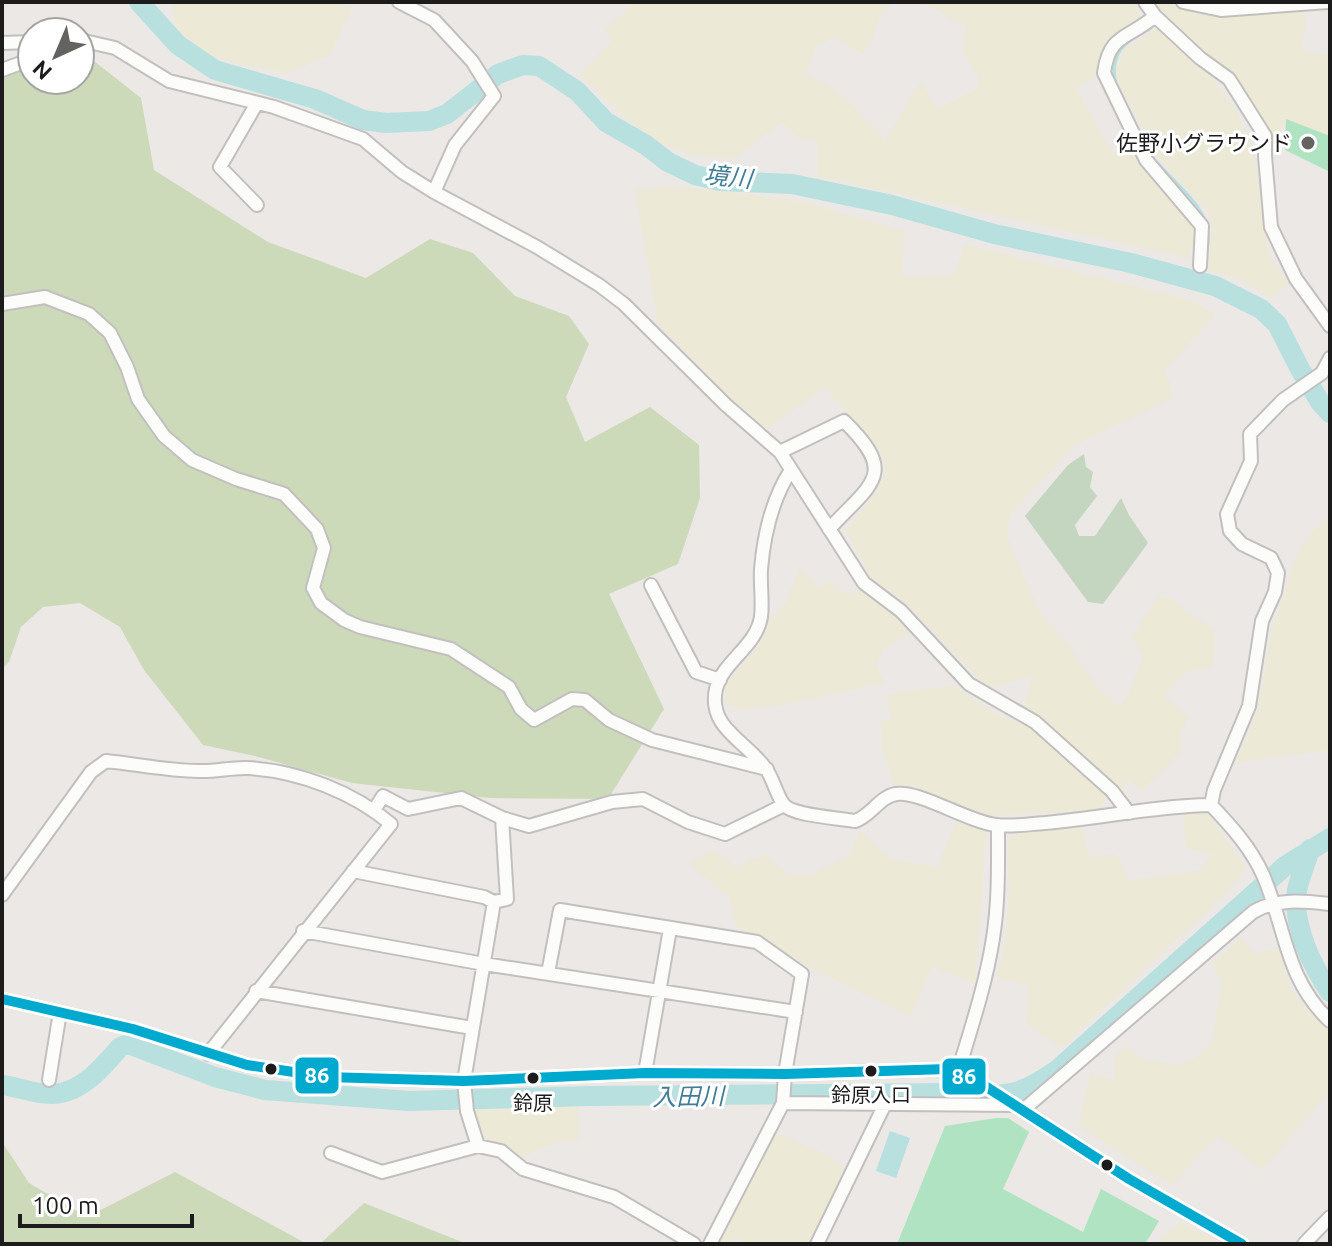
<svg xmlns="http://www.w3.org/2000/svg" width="1332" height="1246" viewBox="0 0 1332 1246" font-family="Ubuntu,'Noto Sans JP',sans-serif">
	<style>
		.farmland { fill: #ece9d7 }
		.forest { fill: #ccdab9 }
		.cemetery { fill: #c4d6c0 }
		.pitch { fill: #afe3c2 }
		.water { fill: #b7e0df }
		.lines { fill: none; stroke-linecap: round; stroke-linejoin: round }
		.stream { stroke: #b7e0df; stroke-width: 3 }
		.river { stroke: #b7e0df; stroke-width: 20 }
		.minor-casing { stroke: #c2c0bf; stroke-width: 16 }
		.minor { stroke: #fcfcfb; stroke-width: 12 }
		.bus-1-casing { stroke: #fff; stroke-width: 16 }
		.bus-1 { stroke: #00a9ce; stroke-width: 10 }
		.poi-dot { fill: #646362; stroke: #fff; stroke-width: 3 }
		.bus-dot { fill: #1c1c1c; stroke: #fff; stroke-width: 3 }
		.labels { text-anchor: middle; stroke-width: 6; stroke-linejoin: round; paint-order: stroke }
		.bus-label { font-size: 20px; fill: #1c1c1c; stroke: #fff }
		.poi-label { font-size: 22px; fill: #1c1c1c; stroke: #fff; text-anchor: end }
		.water-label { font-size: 24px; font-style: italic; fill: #407d96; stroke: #fff }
		.line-badge { stroke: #fff; stroke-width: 3 }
		.badge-label { font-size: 22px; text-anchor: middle; font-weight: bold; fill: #fff }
	</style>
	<rect width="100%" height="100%" fill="#ebe8e5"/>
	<path class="farmland" d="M172,2H332L352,8L330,55L287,73L231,62L178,45Z
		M624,2H892L875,25V36L862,54L835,38L816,44L806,75L830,87L851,103L885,141L921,81L937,109L977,89L979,78L962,50L967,27L930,7L917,4L918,2H1133L1142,20L1111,38L1102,52L1097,74L1076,89L1110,149L1119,156L1130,145L1157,182L1196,226L1189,258L817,176L819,140H800L782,122L733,159L691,155L660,143L629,122L580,75L612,40L605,29L630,8Z
		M1154,2H1183L1194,5L1301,4L1306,23L1300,50L1330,56V136L1286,119L1276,138L1265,136L1229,79L1169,21Z
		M1158,28L1211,76L1236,110L1254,151L1268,254L1289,283L1270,298L1234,276L1208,272L1213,230L1209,213L1159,158L1117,82V65L1124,50Z
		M669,187L722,191L802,202L904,231L902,277L955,275L964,244L1190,300L1215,314L1165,370L1173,397L1076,444L1010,514L1007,538L1038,610L1067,644L1098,688L1120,708L1129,693L1144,656L1132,637L1158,597L1175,600L1186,611L1215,631L1213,666L1184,673L1164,696L1188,718L1181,733L1180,753L1142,790L1130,781L1119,791L1024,706L1033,676L988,688L907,605L871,577L846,531L879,488L885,475L884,460L873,443L825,387L766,429L735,403L658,324L635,190Z
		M1330,516V750L1233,763L1242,750L1259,705L1272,630L1297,555L1313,531Z
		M800,568L818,587L830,582L841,592L852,596L857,588L894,616L910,633L883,649L876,665L884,683L776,706L739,709L724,702L728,682L760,644L771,618L786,602Z
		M953,686L993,712L1030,728L1107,796L1099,810L986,816L907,785L895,788L882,749L881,722L892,718L886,696L903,691Z
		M1183,813L1208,814L1246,868L1226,893L1061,1048L1026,1022L1029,986L997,978L1005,941L1009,896L1008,840L1015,831L1082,826L1089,857L1116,854L1130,881L1200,870L1213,855L1186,847Z
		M956,822L986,832L975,984L932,966L911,1016L820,973L736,925L730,898L689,864L713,850L736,868L765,854L789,876L814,874L847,857L860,831L892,860L938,867Z
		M1241,938L1255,955L1273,948L1280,952L1292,991L1330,1031V1091L1262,1170L1218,1136L1172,1185L1079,1126L1090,1073L1114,1080L1115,1056L1126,1046L1142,1059L1177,1065L1194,1058L1212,1042L1222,981L1211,964Z
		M579,1100L578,1140L552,1144L520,1158L508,1148L480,1136L478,1132L474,1103Z
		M773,1132L828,1155L845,1170L812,1244H745L736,1236L731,1244H714Z
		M1180,1222L1219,1243L1218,1244H1155Z"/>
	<path class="forest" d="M80,50L141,98L154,170L268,242L366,278L430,239L473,253L515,296L569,316L589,344L566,397L585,442L650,407L699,445L700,498L678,564L609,594L664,709L608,799L490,798L352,783L255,756L203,745L144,670L120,627L80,603L43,607L21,627L9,662L2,669V71L32,63V80H80Z
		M2,1142L29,1183L87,1217L175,1172L307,1244H2Z
		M364,1203L467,1244H320Z"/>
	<path class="cemetery" d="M1084,454L1086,467L1093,472L1090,487L1097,496L1075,525L1079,536H1095L1121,498L1129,515L1148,543L1103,604L1088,602L1025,516L1068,465Z"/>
	<path class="pitch" d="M1286,119L1330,136V172L1285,150Z
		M996,1118H1008L1029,1132L1003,1189L1083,1232L1101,1189L1159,1221L1145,1244H897L945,1126Z"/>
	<path class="water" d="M890,1131L910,1138L896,1178L876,1171Z"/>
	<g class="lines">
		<path class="stream" d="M1116,86C1109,52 1124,43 1151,28
			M1131,114C1137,127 1143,143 1151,155C1172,184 1212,205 1208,244
			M1204,283V279"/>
		<path class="river" d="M139,2L178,45L215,70L315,99L363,120L386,123L429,121L447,114L498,74L523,65L539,66L577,91L606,122L646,145L668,162L695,175L720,181L792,184L892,205L994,234L1131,263L1215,286L1261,309L1277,324L1300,369L1320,402L1330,413
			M1310,849C1306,864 1297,882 1296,897C1295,930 1312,966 1330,992
			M2,1085C18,1087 37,1095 53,1094C81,1093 103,1067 120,1047L128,1044L215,1077L265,1090L409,1101L589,1096L958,1093C1005,1097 1019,1097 1057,1070L1285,866L1330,838"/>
		<defs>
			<path id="minor" d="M399,2L434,20L472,61L494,96L455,145L434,192
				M1145,2L1155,16L1200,58L1229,79L1265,136V156L1271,227L1296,279L1330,326
				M1183,2L1221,10L1328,2
				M1155,16C1129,39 1109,33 1104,73L1146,160L1202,226L1200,266
				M80,40L115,48L169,81L274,107L363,139L402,172L434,192L537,247L599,285L624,304L726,405L780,452L864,583L901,611L969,684L1035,722L1112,791L1129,813
				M2,43L32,42
				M2,70L32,59
				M257,103L220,167L257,205
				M2,304L45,297L89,314L110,333L127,367L138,399L164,436L192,460L236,479L284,494L317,529L324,548L313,588L321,603L344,620L360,627L451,649L509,687L521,709L534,720L572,699L585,700L609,720L652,740L767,769
				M780,452L844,421C898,474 873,482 829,529
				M791,470C772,499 764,534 761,569C760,585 763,601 761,617C756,647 723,661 716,689C707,730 750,742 768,772C774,782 777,796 784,805C794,816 840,818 855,821C871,816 879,797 896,794C919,790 968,822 996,825C1012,827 1029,824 1045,823C1101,818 1155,806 1211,805
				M651,585L696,672L720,680
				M1211,805L1214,790L1249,706L1262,621L1275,592L1278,573L1271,558L1242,544L1230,531L1227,514L1251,461L1250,434L1283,400L1322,373L1330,358
				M1211,805C1231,826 1251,848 1263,875C1286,928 1285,979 1330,1021
				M374,810L383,796L408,809L461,798L502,818
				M353,871L484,897L494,902L464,1081L467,1111L478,1146
				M2,895L91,772L106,761C136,764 168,771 199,771C215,772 232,767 248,768C299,771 353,792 391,824L208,1054
				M494,902L507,899L502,818L529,826L612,802L643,799L688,822L725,834L784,805
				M303,931L484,964L796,1012
				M548,973L560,910L757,942L802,974L785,1074L783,1103L710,1244
				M256,991L472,1028
				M2,999L133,1029L247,1065L326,1077L464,1081L645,1073L785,1074L948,1069L985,1086L1129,1179L1242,1244
				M958,1072C971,1028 986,984 993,938C999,901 998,863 998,825
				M645,1073L670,929
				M49,1080L60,1012
				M783,1103L1014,1105
				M1023,1110L1253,912C1277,898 1303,901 1330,904
				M331,1153L382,1172L478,1146L501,1151L523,1169L614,1197L694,1244
				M817,1244L885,1104
				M1304,1244L1330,1217"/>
		</defs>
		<use href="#minor" class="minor-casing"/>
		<use href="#minor" class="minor"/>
		<defs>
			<path id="bus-1" d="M2,999L133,1029L247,1065L326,1077L464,1081L645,1073L785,1074L948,1069L985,1086L1129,1179L1242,1244"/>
		</defs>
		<use href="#bus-1" class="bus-1-casing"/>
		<use href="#bus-1" class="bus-1"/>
	</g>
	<circle class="poi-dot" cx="1308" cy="143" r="8"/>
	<g class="bus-dot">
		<circle cx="271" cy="1069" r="7"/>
		<circle cx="871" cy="1071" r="7"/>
		<circle cx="533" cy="1078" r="7"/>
		<circle cx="1107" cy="1165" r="7"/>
	</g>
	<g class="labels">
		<g class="bus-label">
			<text x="871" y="1102">鈴原入口</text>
			<text x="533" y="1110">鈴原</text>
		</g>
		<g class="poi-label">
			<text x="1292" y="151">佐野小グラウンド</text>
		</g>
		<g class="water-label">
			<text transform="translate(728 177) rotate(6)" y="8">境川</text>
			<text transform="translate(688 1097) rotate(-1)" y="8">入田川</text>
		</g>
	</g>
	<g class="line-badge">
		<rect x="294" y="1056" width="46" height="39" rx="8" fill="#00a9ce"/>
		<rect x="941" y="1057" width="46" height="39" rx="8" fill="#00a9ce"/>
	</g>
	<g class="badge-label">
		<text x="317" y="1083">86</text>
		<text x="964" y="1084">86</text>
	</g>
	<rect width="1332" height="1246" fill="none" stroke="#1c1c1c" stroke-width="8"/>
	<g transform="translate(56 56) rotate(224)"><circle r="38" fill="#ffffff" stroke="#a4a4a4" stroke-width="2"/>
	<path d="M0-6L14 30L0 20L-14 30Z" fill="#646362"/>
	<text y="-12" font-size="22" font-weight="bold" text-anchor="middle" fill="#1c1c1c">N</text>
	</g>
	<path d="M20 1214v12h172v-12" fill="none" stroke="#1c1c1c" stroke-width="4"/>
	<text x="32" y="1214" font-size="24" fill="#1c1c1c" stroke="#ffffff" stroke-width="6" paint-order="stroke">100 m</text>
</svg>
